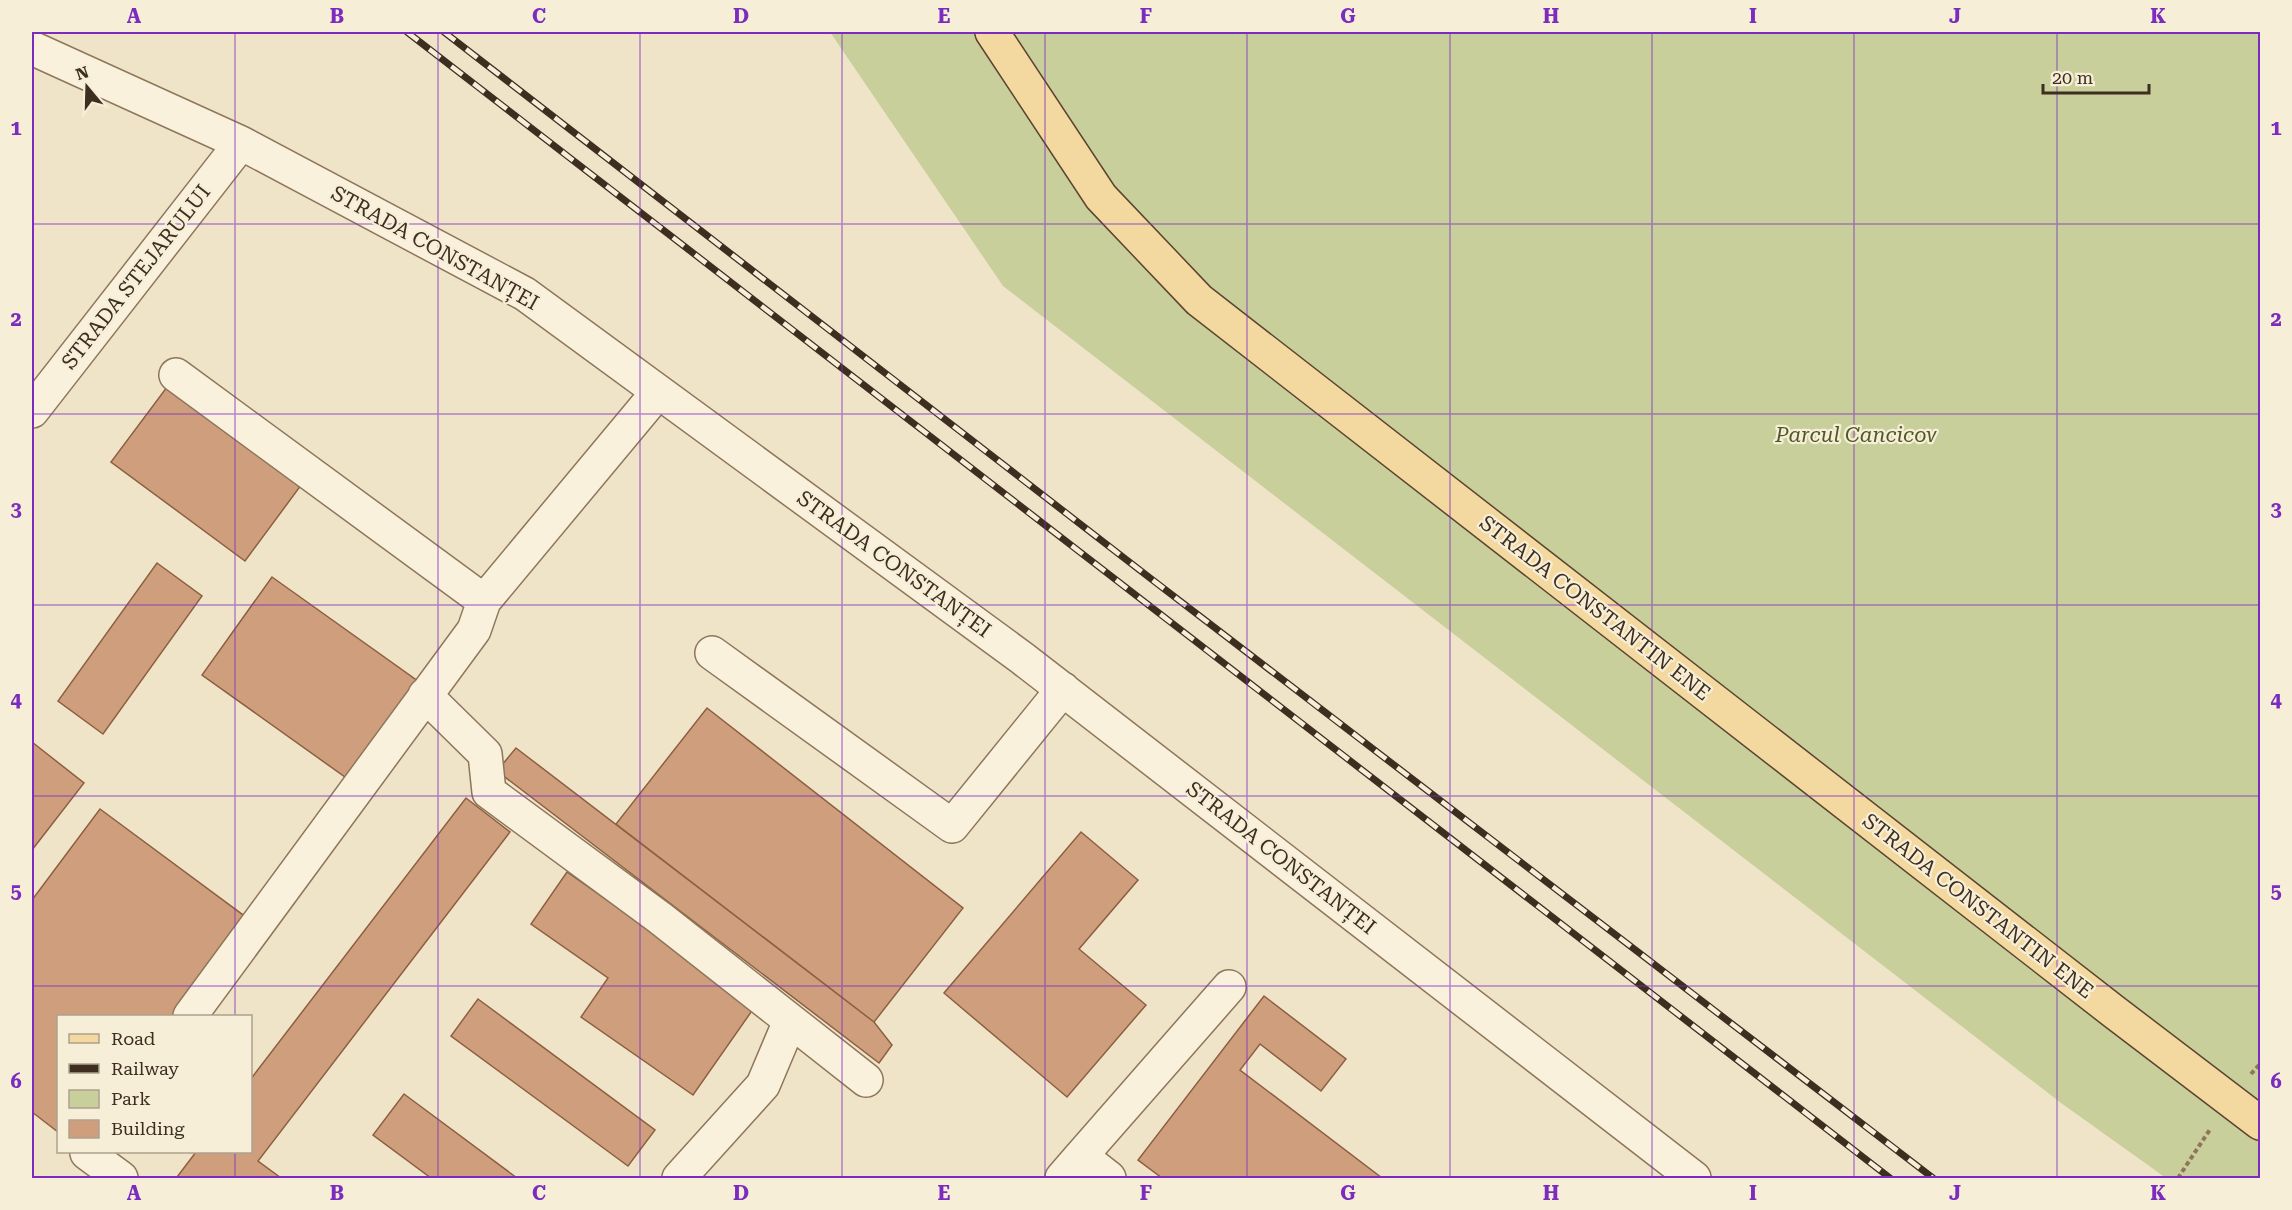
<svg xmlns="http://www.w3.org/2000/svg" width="2292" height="1210" viewBox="0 0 2292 1210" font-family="'Roboto Serif',serif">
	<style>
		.green { fill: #c9cf9b }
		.building { fill: #cf9f7d; stroke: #8d5f41; stroke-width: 1.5 }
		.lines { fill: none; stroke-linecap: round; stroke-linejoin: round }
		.minor-casing { stroke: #8d765c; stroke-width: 36 }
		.major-casing { stroke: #5b4430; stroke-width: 36 }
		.path { stroke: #8d765c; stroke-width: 4; stroke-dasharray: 4.5 3; stroke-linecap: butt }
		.minor { stroke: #faf1dc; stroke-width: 33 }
		.major { stroke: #f3d9a0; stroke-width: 33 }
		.rail-casing { stroke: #3d2e20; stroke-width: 7 }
		.rail { stroke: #f7eed8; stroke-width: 4.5; stroke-dasharray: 14; stroke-linecap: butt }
		.grid { fill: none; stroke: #7b2cbf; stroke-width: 1.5; stroke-opacity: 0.55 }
		.labels { text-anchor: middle; stroke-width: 4.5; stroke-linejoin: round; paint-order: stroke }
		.street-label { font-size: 21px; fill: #3d2e20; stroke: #f7eed8 }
		.park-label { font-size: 21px; font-style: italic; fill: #4d5a26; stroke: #f7eed8 }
		.neatline { fill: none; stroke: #7b2cbf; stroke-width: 2 }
		.grid-label { font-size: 20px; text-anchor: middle; font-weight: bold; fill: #7b2cbf }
	</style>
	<rect width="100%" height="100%" fill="#f0e4c8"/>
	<path class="green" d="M830,32H2260V1178H2166L2061,1103L1003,286Z"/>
	<path class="building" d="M176,375L310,473L245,561L111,462Z
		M157,563L202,596L103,734L58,701Z
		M272,577L429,689L359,787L202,675Z
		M707,708L963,908L874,1022L616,824Z
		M32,742L84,783L32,850Z
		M516,748L874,1022L892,1045L879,1063L497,771Z
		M466,798L510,832L258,1161L281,1178H179L177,1177L196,1152H250V1080Z
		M100,809L258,926L190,1016H58V1132L32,1112V900Z
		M1081,832L1138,880L1079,949L1146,1005L1067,1097L944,993Z
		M567,872L756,1005L693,1095L581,1017L608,978L531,924Z
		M1264,996L1346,1059L1321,1091L1260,1044L1240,1070L1382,1178H1162L1138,1160Z
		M478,999L655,1130L628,1166L451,1036Z
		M404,1094L517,1178H431L373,1135Z"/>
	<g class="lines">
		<defs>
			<path id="minor" d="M32,48L241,143L525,294L1022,658L1694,1178
				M176,375L484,601L658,392
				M32,411L241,143
				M712,653L952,826L1063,689
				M425,695L485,754L489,792L660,918L866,1080
				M190,1016L474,630L484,601
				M87,1153L121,1178
				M679,1178L763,1085L790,1021
				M1062,1178L1081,1156
				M1109,1178L1081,1156L1229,987"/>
			<path id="major" d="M992,32L1101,197L1199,300L2113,1011L2260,1123"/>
		</defs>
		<use href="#minor" class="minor-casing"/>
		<use href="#major" class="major-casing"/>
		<path class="path" d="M2251,1074L2260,1064
			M2178,1178L2211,1128"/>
		<use href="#minor" class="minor"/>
		<use href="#major" class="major"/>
		<defs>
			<path id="rail" d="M407,32L1890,1178
				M444,32L1150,578L1933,1178"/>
		</defs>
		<use href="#rail" class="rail-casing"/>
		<use href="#rail" class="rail"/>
	</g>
	<path class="grid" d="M235,32V1016M438,32V1178M640,32V1178M842,32V1178M1045,32V1178M1247,32V1178M1450,32V1178M1652,32V1178M1854,32V1178M2057,32V1178M32,224H2260M32,414H2260M32,605H2260M32,796H2260M32,986H2260M235,1152V1178"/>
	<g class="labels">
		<g class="street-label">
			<text transform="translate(435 248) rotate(29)" y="7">STRADA CONSTANȚEI</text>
			<text transform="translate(136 277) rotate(-52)" y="7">STRADA STEJARULUI</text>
			<text transform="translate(894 564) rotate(36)" y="7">STRADA CONSTANȚEI</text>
			<text transform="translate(1595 608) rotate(38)" y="7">STRADA CONSTANTIN ENE</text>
			<text transform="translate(1281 858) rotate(38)" y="7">STRADA CONSTANȚEI</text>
			<text transform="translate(1978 906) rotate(38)" y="7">STRADA CONSTANTIN ENE</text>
		</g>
		<g class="park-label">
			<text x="1856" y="442">Parcul Cancicov</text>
		</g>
	</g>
	<rect width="2292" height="1210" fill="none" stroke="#f7eed8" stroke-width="66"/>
	<rect x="57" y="1015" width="195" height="138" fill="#f7eed8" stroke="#ada18e" stroke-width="1.5"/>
	<rect x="69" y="1034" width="30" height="9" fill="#f3d9a0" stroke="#ada18e" stroke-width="1.5"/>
	<text x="111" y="1045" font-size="18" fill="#3d2e20">Road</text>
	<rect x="69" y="1064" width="30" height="9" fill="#3d2e20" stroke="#ada18e" stroke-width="1.5"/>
	<text x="111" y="1075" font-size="18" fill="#3d2e20">Railway</text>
	<rect x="69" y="1090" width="30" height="18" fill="#c9cf9b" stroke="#ada18e" stroke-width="1.5"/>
	<text x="111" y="1105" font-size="18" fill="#3d2e20">Park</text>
	<rect x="69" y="1120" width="30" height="18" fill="#cf9f7d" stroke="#ada18e" stroke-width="1.5"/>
	<text x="111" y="1135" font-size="18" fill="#3d2e20">Building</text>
	<g transform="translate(87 87) rotate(341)" stroke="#f7eed8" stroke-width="4.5" paint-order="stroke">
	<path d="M0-4.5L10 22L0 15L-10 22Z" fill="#3d2e20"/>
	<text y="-9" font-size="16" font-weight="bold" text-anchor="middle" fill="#3d2e20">N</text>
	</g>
	<path d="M2043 84v9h106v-9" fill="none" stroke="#3d2e20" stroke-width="3"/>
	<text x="2052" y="84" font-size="18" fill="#3d2e20" stroke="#f7eed8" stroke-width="4.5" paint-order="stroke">20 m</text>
	<rect x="33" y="33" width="2226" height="1144" class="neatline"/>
	<g class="grid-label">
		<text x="134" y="23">A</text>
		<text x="337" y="23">B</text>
		<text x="539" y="23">C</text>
		<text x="741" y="23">D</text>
		<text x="944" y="23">E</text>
		<text x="1146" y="23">F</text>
		<text x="1348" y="23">G</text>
		<text x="1551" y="23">H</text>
		<text x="1753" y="23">I</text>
		<text x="1955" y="23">J</text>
		<text x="2158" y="23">K</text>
		<text x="16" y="135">1</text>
		<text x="2276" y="135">1</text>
		<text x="16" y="326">2</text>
		<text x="2276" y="326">2</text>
		<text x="16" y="516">3</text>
		<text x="2276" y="516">3</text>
		<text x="16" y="707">4</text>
		<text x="2276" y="707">4</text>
		<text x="16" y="898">5</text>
		<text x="2276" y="898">5</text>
		<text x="16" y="1088">6</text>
		<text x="2276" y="1088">6</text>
		<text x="134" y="1200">A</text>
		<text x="337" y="1200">B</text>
		<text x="539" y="1200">C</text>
		<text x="741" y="1200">D</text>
		<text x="944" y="1200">E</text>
		<text x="1146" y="1200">F</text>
		<text x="1348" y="1200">G</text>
		<text x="1551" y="1200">H</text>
		<text x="1753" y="1200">I</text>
		<text x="1955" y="1200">J</text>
		<text x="2158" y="1200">K</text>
	</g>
</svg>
